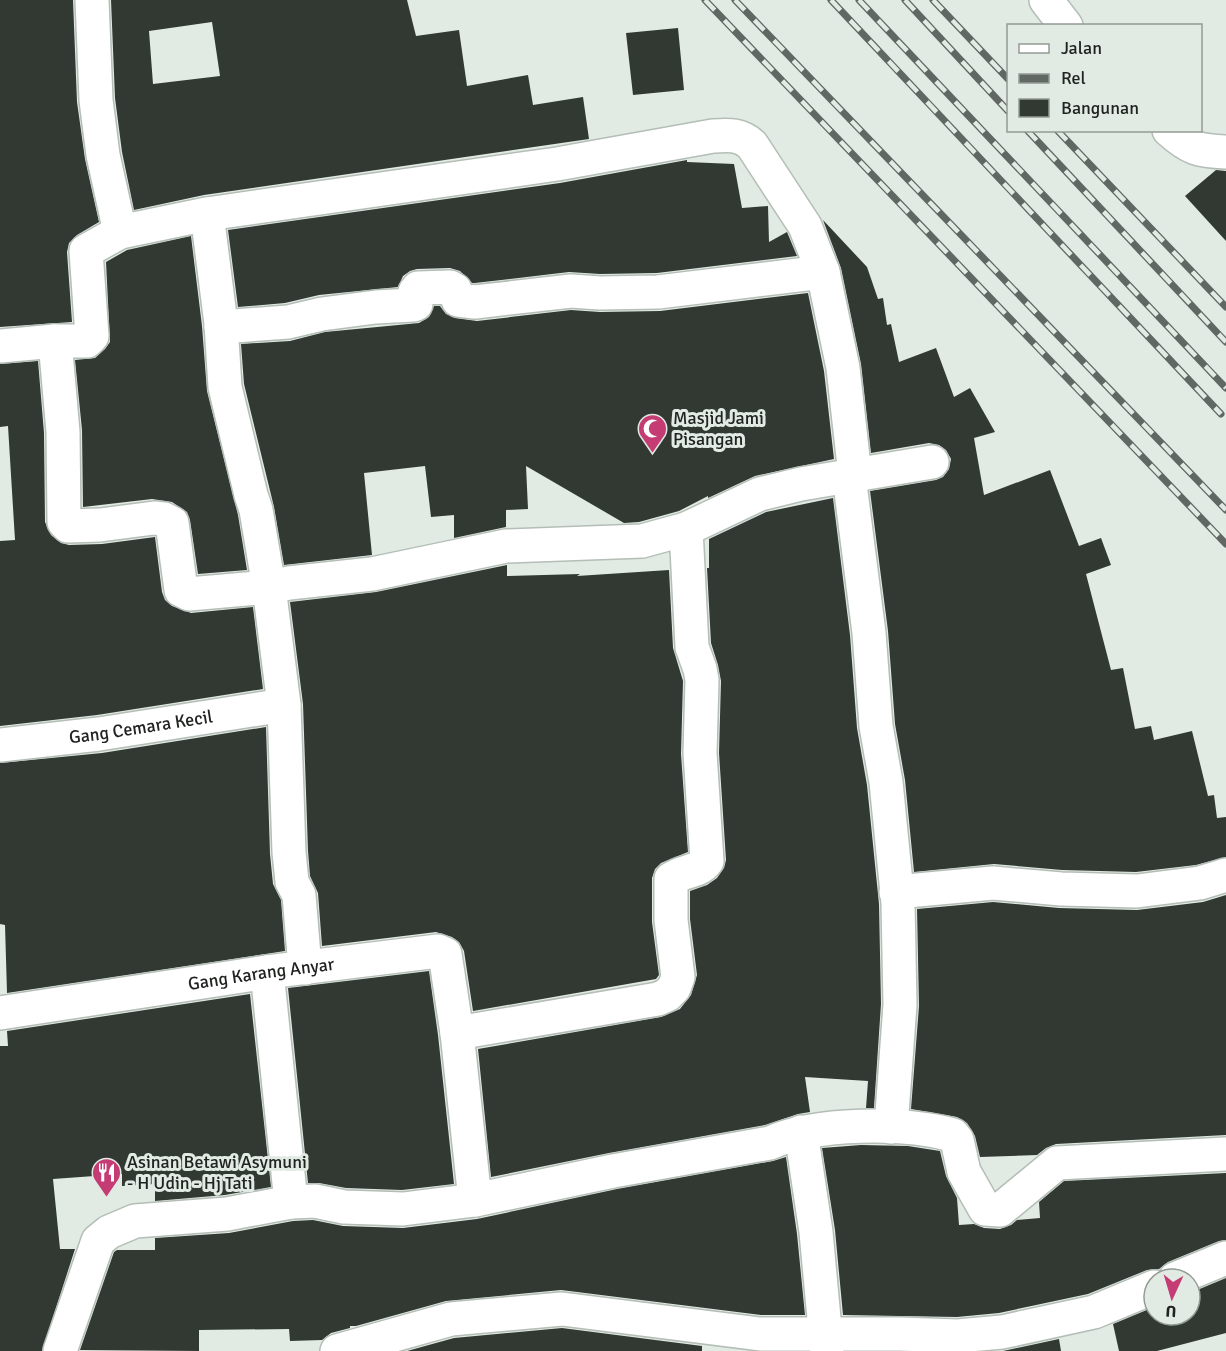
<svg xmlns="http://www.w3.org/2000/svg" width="1226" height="1351" viewBox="0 0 1226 1351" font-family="Signika,sans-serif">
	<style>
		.building { fill: #323933; fill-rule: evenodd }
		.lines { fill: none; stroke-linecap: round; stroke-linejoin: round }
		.minor-casing { stroke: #b4beb6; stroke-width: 36 }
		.minor { stroke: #fff; stroke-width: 33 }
		.rail-casing { stroke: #616762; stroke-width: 7 }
		.rail { stroke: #e1ebe3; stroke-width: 4.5; stroke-dasharray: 14; stroke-linecap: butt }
		.labels { text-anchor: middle; stroke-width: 6; stroke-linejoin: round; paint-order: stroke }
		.poi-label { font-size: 18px; fill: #202320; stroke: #e1ebe3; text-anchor: start }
		.street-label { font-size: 18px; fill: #202320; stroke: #e1ebe3 }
	</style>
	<rect width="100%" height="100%" fill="#e1ebe3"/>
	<path class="building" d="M0,0H73L77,102L85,159L99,222L77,235L69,243L67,252L72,322L0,327Z
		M111,0H407L416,36L459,30L467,86L528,75L533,105L583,97L589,139L204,195L134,210L122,152L115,98ZM212,22L220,76L153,84L149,31Z
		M678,28L684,90L633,95L626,33Z
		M687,160V162L734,164L742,208L768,206L769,242L787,232L797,256L657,273L600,274L569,272L475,283H472L460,271L450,268L417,269L410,271L403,276L398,287L319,295L285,303L238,307L228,230L560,183Z
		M1216,170L1226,171V241L1185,196Z
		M823,220L867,267L878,299L883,298L887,325L891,324L899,362L936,348L954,397L970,388L995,432L974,438L984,495L1050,470L1079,546L1101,538L1111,565L1086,574L1111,670L1123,668L1135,729L1151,726L1154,740L1192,731L1208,796L1214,795L1217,818L1226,817V857L1196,865L1136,872L1062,870L994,864L914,872L905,780L895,724L888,631L870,491L936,480L943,477L949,469L951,459L946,450L939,445L929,443L871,453L861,364L841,268Z
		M191,236L202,326L207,391L238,515L247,570L198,574L190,520L187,512L172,502L152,499L83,507L82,430L75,360L95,358L105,349L110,342L106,262L127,250Z
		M808,293L824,371L834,459L755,476L708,498V496L679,511L639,522L624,523L526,466L528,509L506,510V527L454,538V515L431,517L425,466L364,473L372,555L284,565L274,507L244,384L241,344L290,341L325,332L419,323L429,317L434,306H440L446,314L455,318L477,321L571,310L600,312L660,311Z
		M38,361L44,433L45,522L51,535L61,543L69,545L102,544L155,537L162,592L165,600L172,606L191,613L253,607L263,689L97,715L0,726V541L15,540L8,426L0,427V364Z
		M833,498L850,635L857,728L867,785L879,904L881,1004L874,1108H866L868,1081L805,1077L810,1112L798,1114L765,1125L609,1153L491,1177L478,1049L661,1017L680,1009L691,995L697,975L690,919V891L707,885L717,878L724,868L726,860L719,753L721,681L718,665L711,643L707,568H709V539L766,512Z
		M507,565V576L580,574L577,576L669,570L673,648L683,681L681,754L688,852L661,863L655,869L652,878V922L659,975L656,979L473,1011L464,951L459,942L452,937L436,932L322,946L318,893L310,876L308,851L303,704L290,602L376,592Z
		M266,727L270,854L273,884L281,900L285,951L7,993L5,925L0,924V763L102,753Z
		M1226,895V1135L1056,1144L1046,1148L1037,1155L980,1157L975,1136L967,1123L957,1117L911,1109L919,1006L917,909L993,902L1059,908L1137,910L1203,902Z
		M429,971L438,1035L454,1184L402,1190L346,1188L319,1183H308L288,988Z
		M250,994L271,1187L225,1195L155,1201V1184L122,1186V1174L53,1179L60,1249H75L42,1351H0V1046H8L7,1031Z
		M861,1145L908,1146L940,1151L946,1176L957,1198L959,1225L974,1224L984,1228L1000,1229L1011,1225L1017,1220L1040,1218L1039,1202L1064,1181L1226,1173V1240L1219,1241L1168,1262L1159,1269L1147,1270L1088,1294L999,1313L957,1317L843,1315L835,1230L822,1148Z
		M786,1157L797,1234L805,1315H761L561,1290L446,1301L356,1326H350V1328L331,1333L322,1340L290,1341L289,1329L199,1330V1351L80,1350L114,1252L117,1250H155V1238L229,1233L293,1221L313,1220L343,1226L403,1228L477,1219L617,1189L773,1161Z
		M1226,1278V1333L1157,1351H1119L1113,1324L1154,1307V1315H1190V1293Z
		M562,1328L702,1346V1351H407L454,1338Z
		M1059,1339L1061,1351H1003Z"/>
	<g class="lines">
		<defs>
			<g id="minor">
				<path d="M92,0L96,100L103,155L120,232"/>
				<path d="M1046,0L1066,26"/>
				<path d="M1169,130C1190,149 1199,151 1226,152"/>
				<path d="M207,214L221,324L225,387L251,495L256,510L269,587L289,583L372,574L506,546L642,541L686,529L760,494L801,484L932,462"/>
				<path d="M221,327L288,322L322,314L376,307L413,305L416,304L415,292L418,288L450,287L455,290L458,300L475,302L571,291L600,293L658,292L823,272"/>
				<path d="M55,341L63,432L64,522L68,526L100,525L154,518L164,519L172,523L181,590L189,594L269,587L284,705L289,852L292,882L299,895L305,968"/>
				<path d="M0,346L55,341H87L92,336L86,251L120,232L207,214L557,164L713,136C729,135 740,134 752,145L805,226L823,272L843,368L855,475"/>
				<path d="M849,476L869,633L876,726L886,782L898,903L900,1005L891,1127"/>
				<path id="s1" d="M0,745L99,734L284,705"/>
				<path d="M896,892L993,883L1061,889L1137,891L1200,883L1226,875"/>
				<path d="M267,972L291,1202"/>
				<path id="s2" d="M0,1013L267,972L438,951L445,954L457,1033"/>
				<path d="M801,1132L816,1232L827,1351"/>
				<path d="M475,1200L457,1033L658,999L667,995L674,988L678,977L671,920V879C683,870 698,873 707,861L700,753L702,680L700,669L692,647L686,529"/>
				<path d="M1175,1279L1226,1258"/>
				<path d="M60,1351L98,1241L109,1232L135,1221L227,1214L291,1202L315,1201L344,1207L403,1209L475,1200L613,1171L770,1143C816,1122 904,1122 953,1135L957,1140L964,1172L985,1209L1000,1210L1057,1163L1226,1154"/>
				<path d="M337,1351L451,1319L562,1309L760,1334H899L958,1336L1002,1332L1094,1312L1154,1287"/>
			</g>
		</defs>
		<use href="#minor" class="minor-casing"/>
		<use href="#minor" class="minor"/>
		<defs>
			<path id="rail" d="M705,0L1226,544
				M735,0L1226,510
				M831,0L1221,414
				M859,0L1226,388
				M905,0L1008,111
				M933,0L1008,79
				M1027,130L1226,342
				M1057,130L1226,307"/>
		</defs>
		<use href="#rail" class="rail-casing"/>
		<use href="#rail" class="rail"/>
	</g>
	<defs>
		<symbol id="mosque-pin" viewBox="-11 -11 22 30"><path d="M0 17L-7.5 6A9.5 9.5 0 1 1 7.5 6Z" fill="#c53b73" stroke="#e1ebe3"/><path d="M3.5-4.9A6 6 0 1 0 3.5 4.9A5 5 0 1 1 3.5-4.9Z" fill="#fff"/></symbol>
		<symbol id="restaurant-pin" viewBox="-11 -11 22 30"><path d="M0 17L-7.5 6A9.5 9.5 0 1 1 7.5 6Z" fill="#c53b73" stroke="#e1ebe3"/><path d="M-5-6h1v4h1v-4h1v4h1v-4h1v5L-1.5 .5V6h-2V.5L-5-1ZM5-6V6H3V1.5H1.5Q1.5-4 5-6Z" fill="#fff"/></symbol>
	</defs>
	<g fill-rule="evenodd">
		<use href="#mosque-pin" x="636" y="412" width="33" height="45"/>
		<use href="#restaurant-pin" x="90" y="1156" width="33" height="45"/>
	</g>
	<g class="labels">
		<g class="poi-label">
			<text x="673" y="424">Masjid Jami<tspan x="673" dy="21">Pisangan</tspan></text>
			<text x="127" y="1168">Asinan Betawi Asymuni<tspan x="127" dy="21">- H Udin - Hj Tati</tspan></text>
		</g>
		<g class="street-label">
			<text dy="6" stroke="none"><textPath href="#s1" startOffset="142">Gang Cemara Kecil</textPath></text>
			<text dy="6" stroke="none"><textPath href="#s2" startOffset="264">Gang Karang Anyar</textPath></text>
		</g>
	</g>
	<rect x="1007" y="24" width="195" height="108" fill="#e1ebe3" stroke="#949b95" stroke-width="1.5"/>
	<rect x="1019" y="44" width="30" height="9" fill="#ffffff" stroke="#949b95" stroke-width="1.5"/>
	<text x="1061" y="54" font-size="18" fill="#202320">Jalan</text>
	<rect x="1019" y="74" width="30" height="9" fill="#616762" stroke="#949b95" stroke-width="1.5"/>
	<text x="1061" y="84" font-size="18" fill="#202320">Rel</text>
	<rect x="1019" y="99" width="30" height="18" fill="#323933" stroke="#949b95" stroke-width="1.5"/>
	<text x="1061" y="114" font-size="18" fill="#202320">Bangunan</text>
	<g transform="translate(1172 1297) rotate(184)"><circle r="28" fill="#e1ebe3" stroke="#949b95" stroke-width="1.5"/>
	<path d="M0-4.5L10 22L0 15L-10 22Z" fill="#c53b73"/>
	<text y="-9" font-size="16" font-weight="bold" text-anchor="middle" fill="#202320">U</text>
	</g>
</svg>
